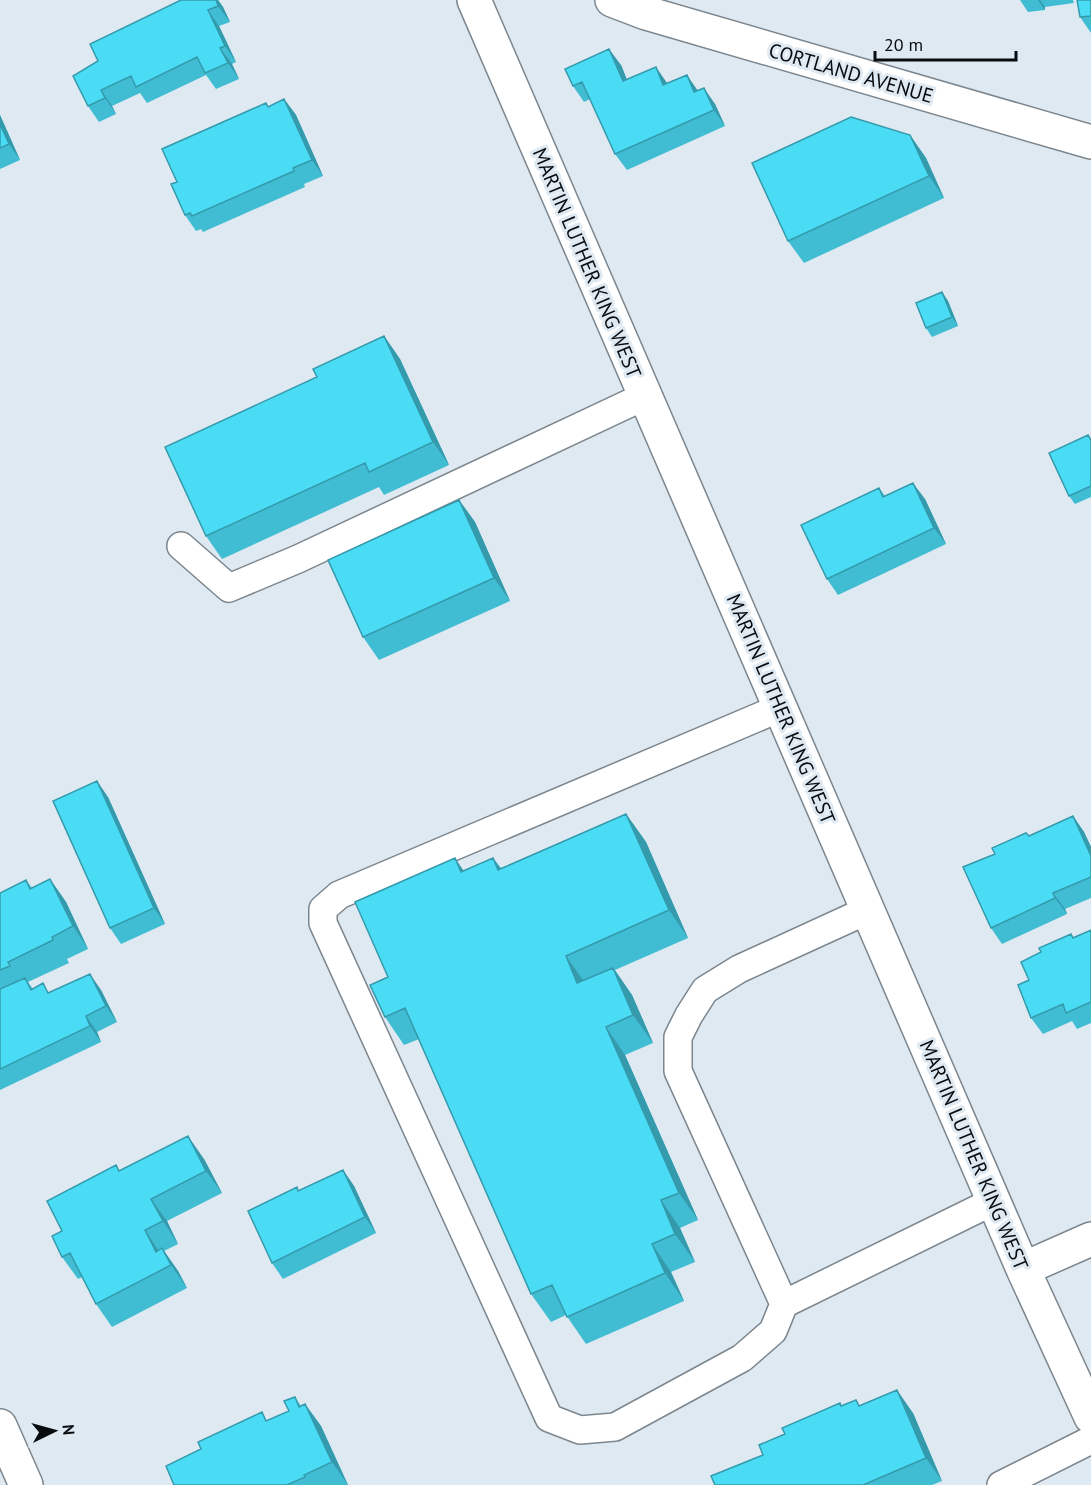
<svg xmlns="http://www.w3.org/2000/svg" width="1091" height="1485" viewBox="0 0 1091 1485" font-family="'PT Sans',sans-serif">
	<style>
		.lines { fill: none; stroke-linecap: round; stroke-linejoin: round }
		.service-casing { stroke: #7c868e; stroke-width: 30 }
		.minor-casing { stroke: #7c868e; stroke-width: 36 }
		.tertiary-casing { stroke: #7c868e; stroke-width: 36 }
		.service { stroke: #fff; stroke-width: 27 }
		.minor { stroke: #fff; stroke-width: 33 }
		.tertiary { stroke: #fff; stroke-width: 33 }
		.wall { fill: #40bdd3 }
		.shaded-wall { fill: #349aac }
		.building { fill: #4bdcf5; stroke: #349aac; stroke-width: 1.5 }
		.labels { text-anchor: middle; stroke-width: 6; stroke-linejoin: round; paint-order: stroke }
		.street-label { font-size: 20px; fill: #080c0f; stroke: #dee9f2 }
	</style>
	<rect width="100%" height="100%" fill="#dee9f2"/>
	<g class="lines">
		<defs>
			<path id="service" d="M181,546L229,588L298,559L645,396
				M780,708L339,895L323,909V923L549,1418L580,1430L615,1427L742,1358L773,1331L784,1304L678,1071V1037L689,1015L705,990L739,969L868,910
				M784,1304L994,1201
				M1001,1485L1091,1440"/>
			<path id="minor" d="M474,0L1023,1269L1091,1417
				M1023,1269L1091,1239
				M0,1426L26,1485"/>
			<path id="tertiary" d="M612,0L646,13L1091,142"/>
		</defs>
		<use href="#service" class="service-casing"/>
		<use href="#minor" class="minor-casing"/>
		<use href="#tertiary" class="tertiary-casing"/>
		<use href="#service" class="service"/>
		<use href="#minor" class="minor"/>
		<use href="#tertiary" class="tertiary"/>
	</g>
	<path class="wall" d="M218,0L223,7L230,22L219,26L236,62L232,64L239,79L216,89L206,75L147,103L140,93L112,106L116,114L99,122L88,106L73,76Z
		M1020,0H1073L1074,3L1045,7V10L1028,12Z
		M1091,0V33L1080,17Z
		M621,65L627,80L667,83L698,90L715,104L725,126L627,170L615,154L590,99L584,102L573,86Z
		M284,99L296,115L323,176L304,184L305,187L203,232L201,229L196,231L185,215L177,182L268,107Z
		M0,115L20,160L0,169Z
		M910,135L926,158L944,198L804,263L788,241Z
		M942,292L948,301L958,326L932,337L926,328Z
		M384,336L400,359L449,465L384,495L379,487L222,559L206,536L317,377Z
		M1091,438V497L1075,504L1069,496Z
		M879,488L885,496L925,499L946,544L838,595L827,579Z
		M459,500L475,522L510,601L379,660L363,637Z
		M108,797L165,924L121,944L110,928Z
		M626,814L646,842L688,938L615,970L632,995L653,1043L625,1055L698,1220L680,1228L695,1262L671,1272L684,1301L586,1344L566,1315L551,1322L531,1294L419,1039L404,1045L385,1017L388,977L464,871L493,858L501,868Z
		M1073,816L1084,832L1091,847V898L1065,909L1067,914L1002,944L991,928L995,854Z
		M50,879L66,902L88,949L67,959L69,963L28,982L33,989L50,993L101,990L117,1022L97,1032L101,1042L0,1090V893L26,880L32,888Z
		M1091,930V1023L1077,1029L1072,1021L1043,1034L1031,1018L1029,980L1073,937Z
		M204,1159L222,1193L167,1221L178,1244L164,1251L178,1271L187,1288L112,1327L96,1304L82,1277L78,1279L62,1257L120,1171Z
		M343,1170L354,1186L376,1233L283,1279L272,1263L299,1191Z
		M295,1397L301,1406L305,1404L321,1426L348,1485H174L268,1420L289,1411Z
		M856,1400L860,1406L913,1413L942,1481L932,1485H715L763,1455L785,1434L840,1403L842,1406Z"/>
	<path class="shaded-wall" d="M216,0H218L223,7L230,22L218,6Z
		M1038,0H1040L1045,7V10Z
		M208,10L219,26L236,62L225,46Z
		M220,48L232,64L239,79L228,63Z
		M609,49L621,65L634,97L623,81Z
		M656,67L667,83L675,101L663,85Z
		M687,75L698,91L694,92Z
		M704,88L715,104L725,126L714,110Z
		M101,90L112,106L116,114L105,98Z
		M284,99L296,115L323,176L312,160Z
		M0,115L20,160L9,144L0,124Z
		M910,135L926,158L944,198L929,176Z
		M942,292L948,301L958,326L952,317Z
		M384,336L400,359L449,465L433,442Z
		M913,483L925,499L946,544L934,528Z
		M459,500L475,522L510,601L494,578Z
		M97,781L108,797L165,924L154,908Z
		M626,814L646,842L688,938L669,910Z
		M1073,816L1084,832L1091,847V856Z
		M455,858L474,886L461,872Z
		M493,858L512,885L498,870Z
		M50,879L66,902L88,949L73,926Z
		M1053,893L1065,909L1067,914L1055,898Z
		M566,956L585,983H577Z
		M613,968L632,995L653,1043L633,1015Z
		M90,974L101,990L117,1022L106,1006Z
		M86,1016L97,1032L101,1042L90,1026Z
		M606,1027L625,1055L698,1220L679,1193Z
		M188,1136L204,1159L222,1193L206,1171Z
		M343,1170L354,1186L376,1233L365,1217Z
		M151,1199L167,1221L178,1244L163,1221Z
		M661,1200L680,1228L695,1262L675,1234Z
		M145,1230L160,1253L156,1252Z
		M652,1244L671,1272L684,1301L665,1273Z
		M162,1248L178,1271L187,1288L171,1265Z
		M897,1390L913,1413L942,1481L926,1458Z
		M305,1404L321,1426L348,1485L332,1462Z"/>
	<path class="building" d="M181,0H216L218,6L208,10L225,46L220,48L228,63L205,73L197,57L136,87L131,76L101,90L105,98L88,106L73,76L98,61L90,44Z
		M1077,0H1091V16L1080,17Z
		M609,49L623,81L656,67L663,85L687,75L694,92L704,88L714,110L615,154L582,82L573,86L565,69Z
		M284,99L312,160L293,168L294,171L192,216L190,213L185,215L171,184L177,182L162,149L266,103L268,107Z
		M851,117L910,135L929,176L788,241L752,163Z
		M0,124L9,144L0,148Z
		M942,292L952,317L926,328L916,303Z
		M384,336L433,442L369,472L365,463L206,536L165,447L317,377L313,369Z
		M1088,435L1091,440V486L1069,496L1049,453Z
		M913,483L934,528L827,579L801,525L879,488L883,497Z
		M459,500L494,578L363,637L328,560Z
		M97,781L154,908L110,928L53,801Z
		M626,814L669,910L566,956L577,983L613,968L633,1015L606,1027L679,1193L661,1200L675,1234L652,1244L665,1273L567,1317L552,1285L531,1294L405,1008L385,1017L370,985L388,977L355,902L455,858L461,872L493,858L498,870Z
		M1073,816L1091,856V877L1053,893L1055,898L991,928L963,867L995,854L992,848L1026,833L1029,836Z
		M50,879L73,926L52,937L53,940L8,962L10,966L0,970V893L26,880L30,889Z
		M1091,930V1002L1066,1013L1063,1004L1031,1018L1018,985L1029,980L1021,962L1041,952L1039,948L1071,934L1073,938Z
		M90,974L106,1006L86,1016L90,1026L0,1069V989L25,978L31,990L43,983L48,993Z
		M188,1136L206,1171L151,1199L163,1221L145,1230L156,1252L162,1248L171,1265L96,1304L70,1253L62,1257L52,1236L62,1231L47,1201L116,1165L119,1171Z
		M343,1170L365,1217L272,1263L248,1211L297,1187L298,1191Z
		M897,1390L926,1458L863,1485H715L711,1476L763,1455L759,1445L785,1434L782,1428L840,1403L841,1406L856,1400L859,1406Z
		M295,1397L299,1407L305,1404L332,1462L304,1475L305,1477L287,1485H174L166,1466L201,1449L198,1442L262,1412L266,1421L289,1411L284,1401Z"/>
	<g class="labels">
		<g class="street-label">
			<text transform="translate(851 73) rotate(16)" y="7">CORTLAND AVENUE</text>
			<text transform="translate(587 263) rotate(67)" y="7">MARTIN LUTHER KING WEST</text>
			<text transform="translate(781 709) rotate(67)" y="7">MARTIN LUTHER KING WEST</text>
			<text transform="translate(974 1155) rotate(67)" y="7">MARTIN LUTHER KING WEST</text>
		</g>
	</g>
	<g transform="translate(54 1431) rotate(85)" stroke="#dee9f2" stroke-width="4.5" paint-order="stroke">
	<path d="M0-4.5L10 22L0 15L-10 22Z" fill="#080c0f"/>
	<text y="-9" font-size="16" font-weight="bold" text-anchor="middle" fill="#080c0f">N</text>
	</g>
	<path d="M875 51v9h141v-9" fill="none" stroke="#080c0f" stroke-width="3"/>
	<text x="884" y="51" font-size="18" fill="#080c0f" stroke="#dee9f2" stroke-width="4.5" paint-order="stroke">20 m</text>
</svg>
